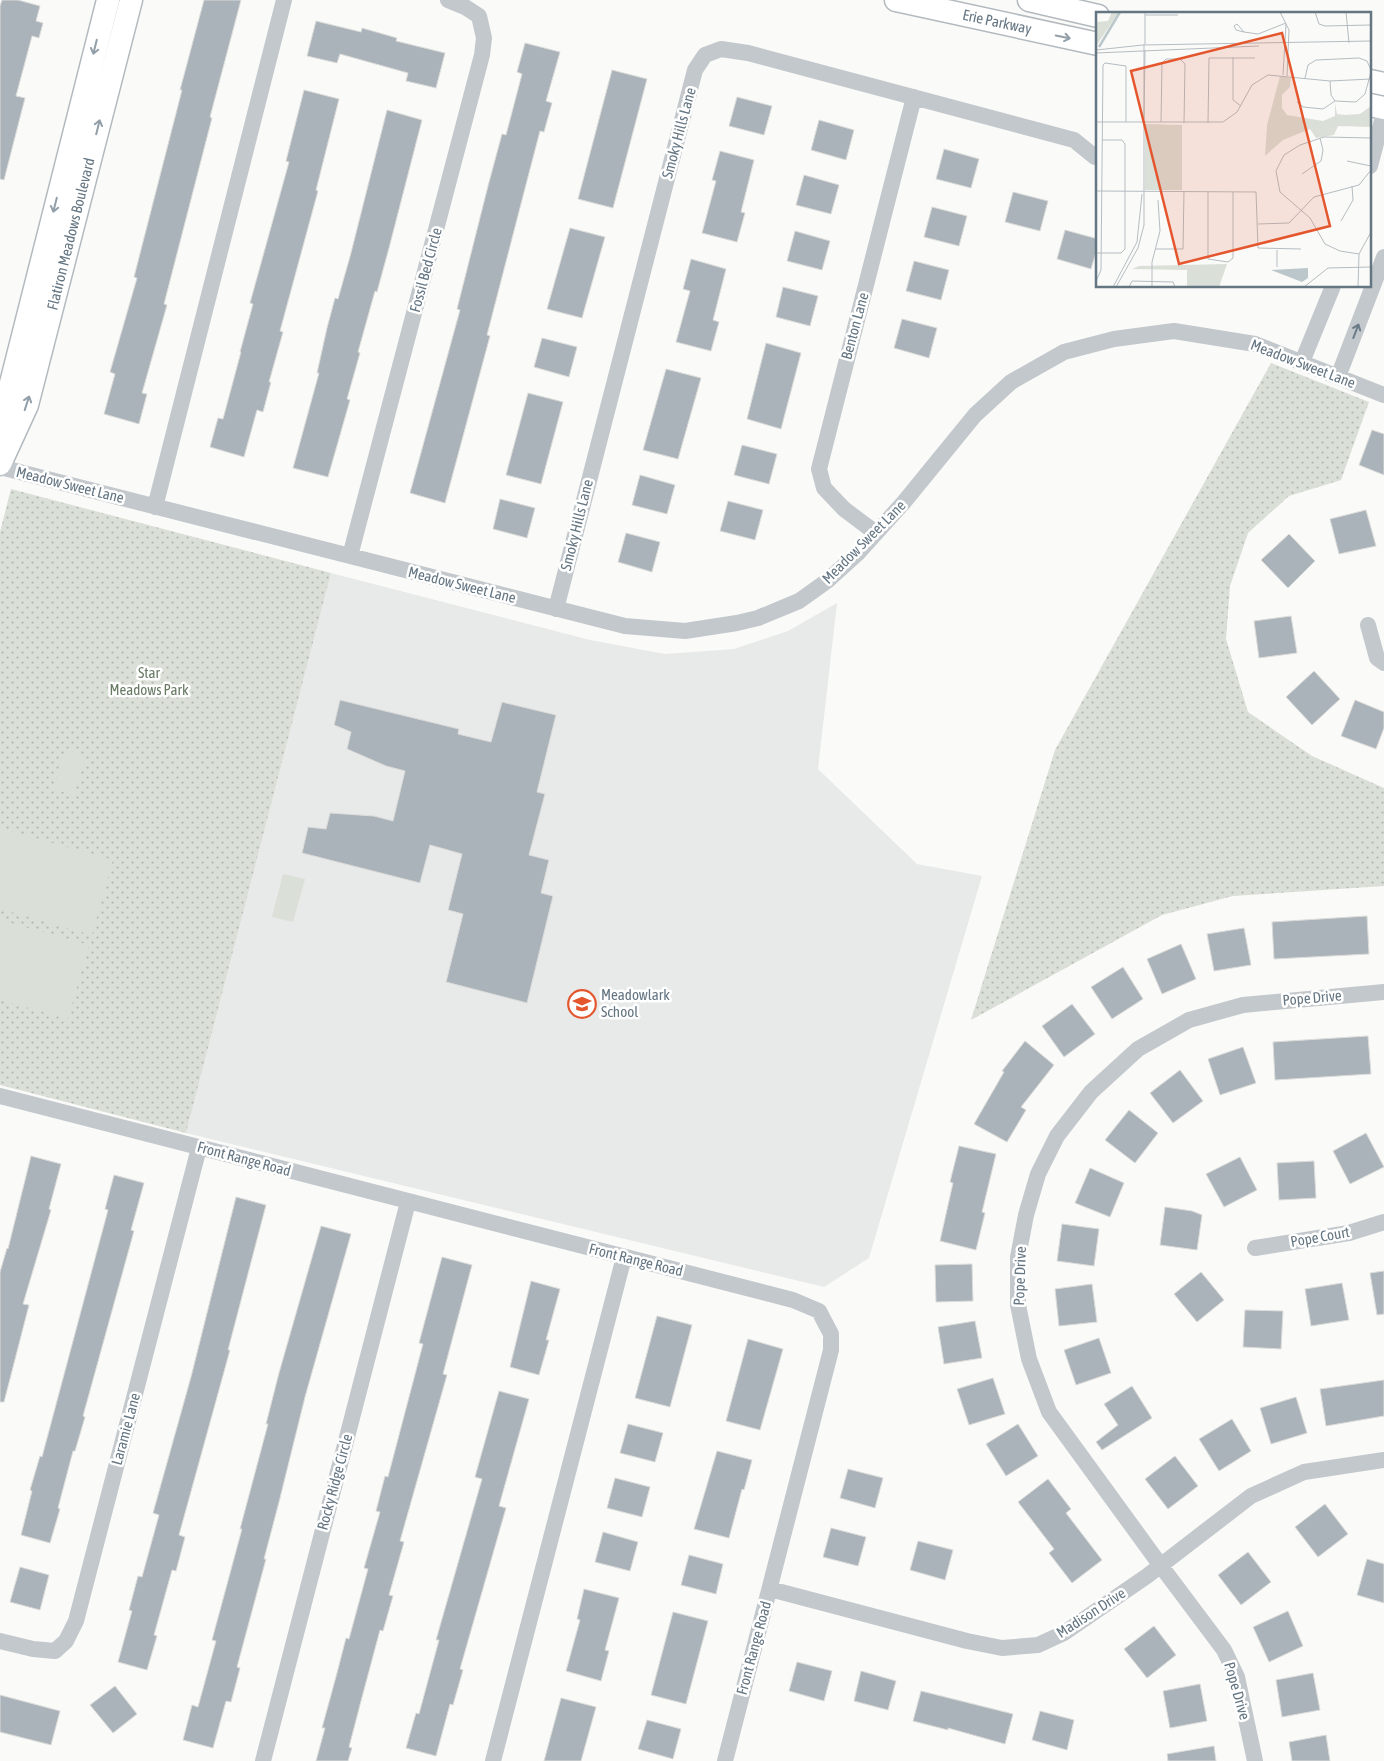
<svg xmlns="http://www.w3.org/2000/svg" width="1384" height="1761" viewBox="0 0 1384 1761" font-family="'Asap Condensed',sans-serif">
	<style>
		.built { fill: #e8e9e9 }
		.park { fill: url(#park-dots) }
		.pitch { fill: #dadfd7 }
		.building { fill: #aab3b9; stroke: #dcdcda }
		.lines { fill: none; stroke-linecap: round; stroke-linejoin: round }
		.secondary-casing { stroke: #b3babf; stroke-width: 25 }
		.street { stroke: #c3c8cc; stroke-width: 16 }
		.secondary { stroke: #fff; stroke-width: 22 }
		.oneway { stroke: #939fa8 }
		.oneway2 { stroke: #6a7a87 }
		.labels { text-anchor: middle; stroke-width: 5; stroke-linejoin: round; paint-order: stroke }
		.street-label { font-size: 15px; fill: #657683; stroke: #fff }
		.park-label { font-size: 15px; fill: #687a64; stroke: #fff }
		.poi-label { font-size: 15px; fill: #657683; stroke: #fff; text-anchor: start }
		.inset-river { fill: none; stroke: #bbc7cb; stroke-width: 2.5 }
		.inset-road { fill: none; stroke: #b5bdc2; stroke-width: 1 }
		.view { fill: #e4572e; fill-opacity: 0.15; stroke: #e4572e; stroke-width: 2.5 }
		.inset-edge { fill: none; stroke: #657683; stroke-width: 2.5 }
	</style>
	<defs>
		<pattern id="park-dots" width="8" height="8" patternUnits="userSpaceOnUse" patternTransform="scale(1.25)"><rect width="8" height="8" fill="#dadfd7"/><path d="M2 2h.1M6 6h.1" fill="none" stroke="#b4b9b4" stroke-width="1.8" stroke-linecap="round"/></pattern>
	</defs>
	<rect width="100%" height="100%" fill="#fafaf8"/>
	<path class="built" d="M331,573L590,640L665,654L734,649L788,631L837,603L818,769L917,864L982,876L869,1258L824,1287L186,1133Z"/>
	<path class="park" d="M1271,363L1369,402L1341,480L1289,496L1248,533L1230,586L1226,639L1248,712L1312,756L1384,788V886L1233,896L1162,915L971,1020L1055,750Z
		M11,489L331,573L186,1133L0,1085V532Z"/>
	<path class="pitch" d="M65,749L86,755L74,795L53,789Z
		M0,828L113,860L92,935L0,909Z
		M283,874L305,879L293,922L272,917Z
		M0,920L89,945L68,1019L0,1000Z"/>
	<path class="building" d="M2,0H18L40,6L36,21L43,23L39,38L32,36L16,96L25,98L4,180L0,179V6Z
		M204,0H241L210,117L212,118L164,304L167,305L142,393L147,394L139,424L104,414L115,374L110,372L137,278L134,277L182,90H180Z
		M316,21L361,32L362,28L397,38L396,41L445,53L436,88L406,81L408,73L340,54L337,63L307,56Z
		M525,43L560,52L546,101L552,103L544,132L540,131L529,173L487,335L490,336L445,503L410,493L460,310L457,309L488,186L502,134L506,135L522,74L517,72Z
		M612,70L647,79L613,208L578,199Z
		M304,90L339,99L316,190L318,191L280,331L283,332L269,382H271L263,412L257,410L244,457L210,447L218,418L223,419L241,352H240L253,304L250,303L289,162L286,161Z
		M737,97L772,106L764,135L729,126Z
		M387,110L422,120L389,248L377,292L375,291L358,352L360,353L347,399L350,400L328,477L293,468L319,373H317L327,328L335,298L338,299L351,253Z
		M819,120L854,130L846,160L811,150Z
		M944,149L979,159L971,188L936,179Z
		M720,151L754,160L741,212L745,213L737,242L702,233L716,181L712,180Z
		M804,175L839,185L831,214L796,205Z
		M1013,192L1048,201L1040,231L1005,222Z
		M932,207L967,216L959,246L924,237Z
		M570,228L605,237L582,318L547,309Z
		M1065,230L1098,239V245L1091,269L1057,259Z
		M795,231L830,241L822,270L787,261Z
		M691,259L726,269L713,320L719,322L711,351L676,342L690,291L683,289Z
		M914,261L949,270L941,300L906,291Z
		M783,287L818,296L810,326L776,317Z
		M902,319L937,328L929,358L894,348Z
		M542,338L577,347L569,377L534,367Z
		M766,343L801,353L781,429L747,419Z
		M666,369L701,378L678,459L643,450Z
		M528,393L563,402L541,484L506,475Z
		M1372,430L1384,434V475L1359,465Z
		M742,445L777,454L769,484L734,475Z
		M640,475L675,485L667,514L632,505Z
		M500,499L535,508L527,538L493,529Z
		M728,501L763,510L755,540L720,531Z
		M1366,510L1376,546L1339,554L1330,519Z
		M626,533L660,542L652,572L618,562Z
		M1289,534L1315,561L1288,588L1261,560Z
		M1291,616L1297,653L1259,658L1254,621Z
		M1314,671L1340,699L1312,725L1286,697Z
		M340,700L459,729L458,734L491,742L502,702L556,715L537,792L545,794L529,855L549,860L541,893L553,896L527,1003L446,982L463,914L448,910L462,854L430,845L420,883L302,853L308,827L326,829L330,813L374,816L393,821L405,771L386,766L347,749L351,732L334,725Z
		M1355,700L1384,712V728L1376,749L1341,736Z
		M1367,916L1369,954L1274,959L1272,922Z
		M1244,928L1251,965L1214,971L1207,934Z
		M1181,944L1196,979L1162,994L1147,959Z
		M1123,967L1143,999L1112,1019L1091,987Z
		M1072,1004L1095,1034L1064,1057L1042,1026Z
		M1368,1036L1371,1074L1275,1080L1273,1042Z
		M1025,1041L1054,1065L1021,1107L1026,1110L1007,1142L974,1124L1004,1072L1002,1071Z
		M1243,1047L1256,1083L1220,1095L1208,1059Z
		M1180,1070L1203,1101L1173,1123L1150,1093Z
		M1129,1110L1158,1133L1135,1163L1105,1140Z
		M1366,1133L1384,1167L1350,1184L1333,1151Z
		M959,1146L996,1154L982,1212L985,1213L976,1250L940,1241L953,1183L950,1182Z
		M31,1156L61,1164L49,1209L51,1210L23,1304L29,1305L4,1402H0V1272L7,1248L8,1249Z
		M1240,1157L1257,1190L1224,1207L1206,1174Z
		M1314,1161L1316,1198L1279,1200L1277,1163Z
		M1090,1168L1124,1183L1110,1217L1075,1203Z
		M114,1175L144,1183L131,1230L134,1231L83,1416L85,1417L75,1451H73L58,1508L60,1509L50,1543L21,1535L32,1491L30,1490L40,1456L42,1457L108,1210L105,1209Z
		M236,1197L266,1205L228,1350H230L179,1535L185,1537L176,1571L172,1570L154,1635L157,1636L147,1670L118,1662L132,1611L129,1610L138,1576L142,1577L159,1515L153,1513L191,1377Z
		M1165,1207L1192,1211L1202,1215L1197,1250L1160,1245Z
		M1062,1224L1099,1229L1094,1266L1057,1261Z
		M321,1226L351,1234L305,1397L279,1502L264,1559H266L237,1667L240,1668L231,1702L226,1701L213,1748L183,1740L192,1705L198,1707L216,1641L212,1640L242,1529H240L268,1424H266L279,1373Z
		M442,1257L472,1265L443,1374L447,1375L400,1541L404,1542L389,1595L393,1596L383,1631L380,1630L361,1701L349,1747L352,1748L348,1761H316L325,1728H322L337,1673L346,1638L349,1639L368,1569L364,1568L380,1512L376,1511L385,1476L388,1477L423,1344L419,1343Z
		M972,1264L973,1301L936,1302L935,1265Z
		M1384,1271V1314L1377,1315L1370,1273Z
		M1201,1272L1224,1300L1197,1322L1174,1294Z
		M531,1281L560,1289L546,1340H549L539,1375L510,1367Z
		M1342,1283L1349,1320L1311,1326L1305,1289Z
		M1092,1284L1097,1322L1059,1326L1055,1289Z
		M1245,1310L1283,1311L1281,1349L1243,1347Z
		M657,1316L692,1325L670,1407L635,1398Z
		M975,1321L982,1358L944,1364L938,1327Z
		M1099,1338L1111,1373L1076,1385L1064,1350Z
		M748,1339L783,1349L760,1430L726,1421Z
		M993,1378L1005,1414L969,1425L957,1389Z
		M1384,1380V1416L1326,1426L1320,1389Z
		M1132,1386L1152,1418L1102,1450L1096,1442L1118,1425L1104,1404Z
		M499,1391L529,1399L499,1506L506,1508L460,1669L463,1670L453,1705L450,1704L436,1756L406,1748L416,1713L419,1714L439,1640H436L482,1479L475,1477Z
		M1296,1397L1307,1433L1271,1444L1260,1408Z
		M1232,1419L1251,1451L1219,1471L1199,1439Z
		M628,1424L663,1433L655,1462L620,1453Z
		M1018,1424L1038,1456L1006,1476L986,1444Z
		M717,1451L752,1460L744,1490L742,1489L729,1538L694,1529Z
		M1175,1456L1198,1486L1168,1509L1145,1479Z
		M848,1469L883,1478L875,1508L840,1498Z
		M615,1478L650,1487L642,1517L607,1508Z
		M1048,1479L1071,1509L1066,1513L1102,1560L1072,1583L1049,1553L1054,1549L1018,1502Z
		M1325,1504L1348,1534L1318,1557L1295,1527Z
		M831,1528L866,1537L858,1566L823,1557Z
		M603,1532L638,1542L630,1571L595,1562Z
		M918,1541L953,1550L945,1580L910,1570Z
		M1248,1552L1271,1582L1241,1605L1218,1575Z
		M689,1555L723,1564L716,1594L681,1585Z
		M1367,1559L1384,1564V1603L1357,1595Z
		M20,1567L49,1575L40,1610L10,1602Z
		M584,1589L619,1598L605,1650L609,1651L601,1681L566,1671L580,1620L577,1619Z
		M1288,1611L1303,1646L1269,1662L1253,1627Z
		M673,1612L708,1621L686,1704L651,1695Z
		M1154,1626L1176,1655L1147,1678L1124,1649Z
		M797,1662L832,1671L824,1701L789,1691Z
		M861,1671L896,1681L888,1710L854,1701Z
		M1313,1673L1320,1710L1282,1717L1276,1680Z
		M1200,1684L1207,1721L1170,1728L1163,1691Z
		M115,1686L137,1714L113,1733L90,1705Z
		M921,1691L1013,1714L1005,1744L948,1728V1730L913,1721Z
		M0,1695L60,1711L51,1745L0,1732Z
		M561,1698L596,1707L581,1761H544Z
		M1040,1711L1074,1720L1067,1750L1032,1740Z
		M647,1720L681,1729L673,1759L638,1749Z
		M1326,1735L1330,1761H1292L1289,1742Z
		M1214,1746L1216,1761H1168L1167,1754Z"/>
	<g class="lines">
		<defs>
			<path id="secondary" d="M896,0L1098,44
				M1029,0L1098,16
				M1370,81L1384,84
				M1370,105L1384,108
				M1,449L6,403L108,0
				M0,464L27,405L131,0"/>
		</defs>
		<use href="#secondary" class="secondary-casing"/>
		<path class="street" d="M1370,166L1384,113
			M1302,362L1333,286
			M1338,377L1384,257
			M0,467L625,626L685,631L737,623L758,618L799,601L827,581L859,552L904,502L975,415L1011,382L1064,352L1114,339L1174,331L1255,344L1384,395
			M155,507L284,0
			M876,533L844,509L824,488L819,469L914,97
			M350,556L482,55L484,38L479,16L465,7L448,0
			M556,609L695,70L705,55L721,49L748,53L1074,140L1095,157
			M1368,625L1377,658L1384,663
			M0,1096L793,1300L819,1311L831,1334V1350L725,1761
			M1255,1248L1349,1233L1384,1222
			M770,1589L967,1641L1002,1648L1038,1645L1064,1633L1147,1576L1251,1496L1304,1472L1384,1460
			M0,1641L33,1649L55,1651L66,1641L76,1621L199,1148
			M263,1761L408,1202
			M493,1761L624,1257
			M1255,1761L1237,1677L1224,1650L1161,1566L1049,1412L1029,1359L1018,1305V1257L1026,1215L1038,1174L1057,1136L1091,1092L1138,1049L1189,1020L1243,1005L1384,992"/>
		<use href="#secondary" class="secondary"/>
	</g>
	<defs><path id="oneway-shaft" d="M-6 0H5M1.5-3L5.5 0L1.5 3" fill="none" stroke-width="1.6" stroke-linecap="round" stroke-linejoin="round" transform="scale(1.25)"/></defs>
	<g class="oneway">
		<use href="#oneway-shaft" transform="translate(1063 37) rotate(12)"/>
		<use href="#oneway-shaft" transform="translate(95 47) rotate(104)"/>
		<use href="#oneway-shaft" transform="translate(98 127) rotate(-76)"/>
		<use href="#oneway-shaft" transform="translate(55 205) rotate(104)"/>
		<use href="#oneway-shaft" transform="translate(27 403) rotate(-72)"/>
	</g>
	<use class="oneway2" href="#oneway-shaft" transform="translate(1356 331) rotate(-69)"/>
	<defs>
		<symbol id="school-ring" viewBox="-11 -11 22 22"><circle r="9.5" fill="#fff" stroke="#e4572e" stroke-width="1.5"/><path d="M0-5L7-2L0 1L-7-2ZM-4 1L0 2.5L4 1V4Q0 6-4 4Z" fill="#e4572e"/></symbol>
	</defs>
	<g fill-rule="evenodd">
		<use href="#school-ring" x="566" y="988" width="32" height="32"/>
	</g>
	<g class="labels">
		<g class="street-label">
			<text transform="translate(997 22) rotate(12)" y="5">Erie Parkway</text>
			<text transform="translate(679 133) rotate(-75)" y="5">Smoky Hills Lane</text>
			<text transform="translate(71 234) rotate(-76)" y="5">Flatiron Meadows Boulevard</text>
			<text transform="translate(426 270) rotate(-75)" y="5">Fossil Bed Circle</text>
			<text transform="translate(855 326) rotate(-75)" y="5">Benton Lane</text>
			<text transform="translate(1303 364) rotate(21)" y="5">Meadow Sweet Lane</text>
			<text transform="translate(70 485) rotate(14)" y="5">Meadow Sweet Lane</text>
			<text transform="translate(577 525) rotate(-76)" y="5">Smoky Hills Lane</text>
			<text transform="translate(864 542) rotate(-45)" y="5">Meadow Sweet Lane</text>
			<text transform="translate(462 585) rotate(14)" y="5">Meadow Sweet Lane</text>
			<text transform="translate(1312 998) rotate(-5)" y="5">Pope Drive</text>
			<text transform="translate(244 1159) rotate(15)" y="5">Front Range Road</text>
			<text transform="translate(1320 1237) rotate(-10)" y="5">Pope Court</text>
			<text transform="translate(636 1260) rotate(14)" y="5">Front Range Road</text>
			<text transform="translate(1020 1276) rotate(-88)" y="5">Pope Drive</text>
			<text transform="translate(126 1429) rotate(-75)" y="5">Laramie Lane</text>
			<text transform="translate(335 1482) rotate(-75)" y="5">Rocky Ridge Circle</text>
			<text transform="translate(1091 1613) rotate(-33)" y="5">Madison Drive</text>
			<text transform="translate(754 1648) rotate(-75)" y="5">Front Range Road</text>
			<text transform="translate(1237 1691) rotate(74)" y="5">Pope Drive</text>
		</g>
		<g class="park-label">
			<text x="149" y="678">Star<tspan x="149" dy="17">Meadows Park</tspan></text>
		</g>
		<g class="poi-label">
			<text x="601" y="1000">Meadowlark<tspan x="601" dy="17">School</tspan></text>
		</g>
	</g>
	<g transform="translate(1096 12)">
		<rect width="275" height="275" fill="#fafaf8"/>
		<path d="M131,252L123,275H91V258L36,257L43,254Z" fill="#dadfd7"/>
		<path d="M16,0H23L0,34V10L12,9ZM184,64L195,66L194,75L186,83V96L191,103L227,109L239,104V91L241,102L249,103L264,102L275,94V115L242,114L238,123L220,126L214,117L187,128L169,144L171,113ZM49,112L86,113V178H49Z" fill="#dadfd7"/>
		<path d="M57 154a6 6 0 1 1 12 0a6 6 0 1 1-12 0ZM57 164a6 6 0 1 1 12 0a6 6 0 1 1-12 0Z" fill="#dadfd7"/>
		<path d="M212,256V266L206,270L175,258Z" fill="#bbc7cb"/>
		<path class="inset-river" d="M3,35L24,0"/>
		<path class="inset-road" d="M184,0L193,18L191,64M219,0L223,12L229,14L275,13M250,0L253,31M49,3H82M148,20L140,18L138,14L141,12L148,20L162,22L190,11M49,32V0M0,38L47,33L275,29M0,41L163,34M137,45V88L145,94M187,63L190,12M209,66L212,53L220,48L263,46L271,49L275,58M234,69L235,83L239,89L260,90L269,82L275,60M201,90L207,95L227,97L239,89M48,107L49,38M0,110H127L141,100L156,73L172,63L234,69L275,67M65,110L66,51L70,47H84L89,52L88,111M112,111L113,46H159M251,149L275,154M206,162L225,149L227,138L224,126M0,179L160,180L162,236L205,237M112,180V247L132,250L137,246V180M245,209L257,188L256,174M162,212L193,211L218,185L263,173L275,158M59,237H87L88,179M0,241H25L29,237V132L26,128H6M263,242L244,239L229,232L214,206L184,180L180,159L188,143L204,133L228,125L275,126M181,255V238M0,269L5,258L7,53L9,51L30,54V110M17,275L41,230L46,182M20,275L42,236L48,213V32M33,275L36,269L77,270L79,275M56,275V250L64,219L62,188M208,275L232,256L275,255M262,275L263,242L275,220"/>
		<path class="view" d="M186,21L234,214L83,252L35,59Z"/>
		<rect width="275" height="275" class="inset-edge"/>
	</g>
</svg>
